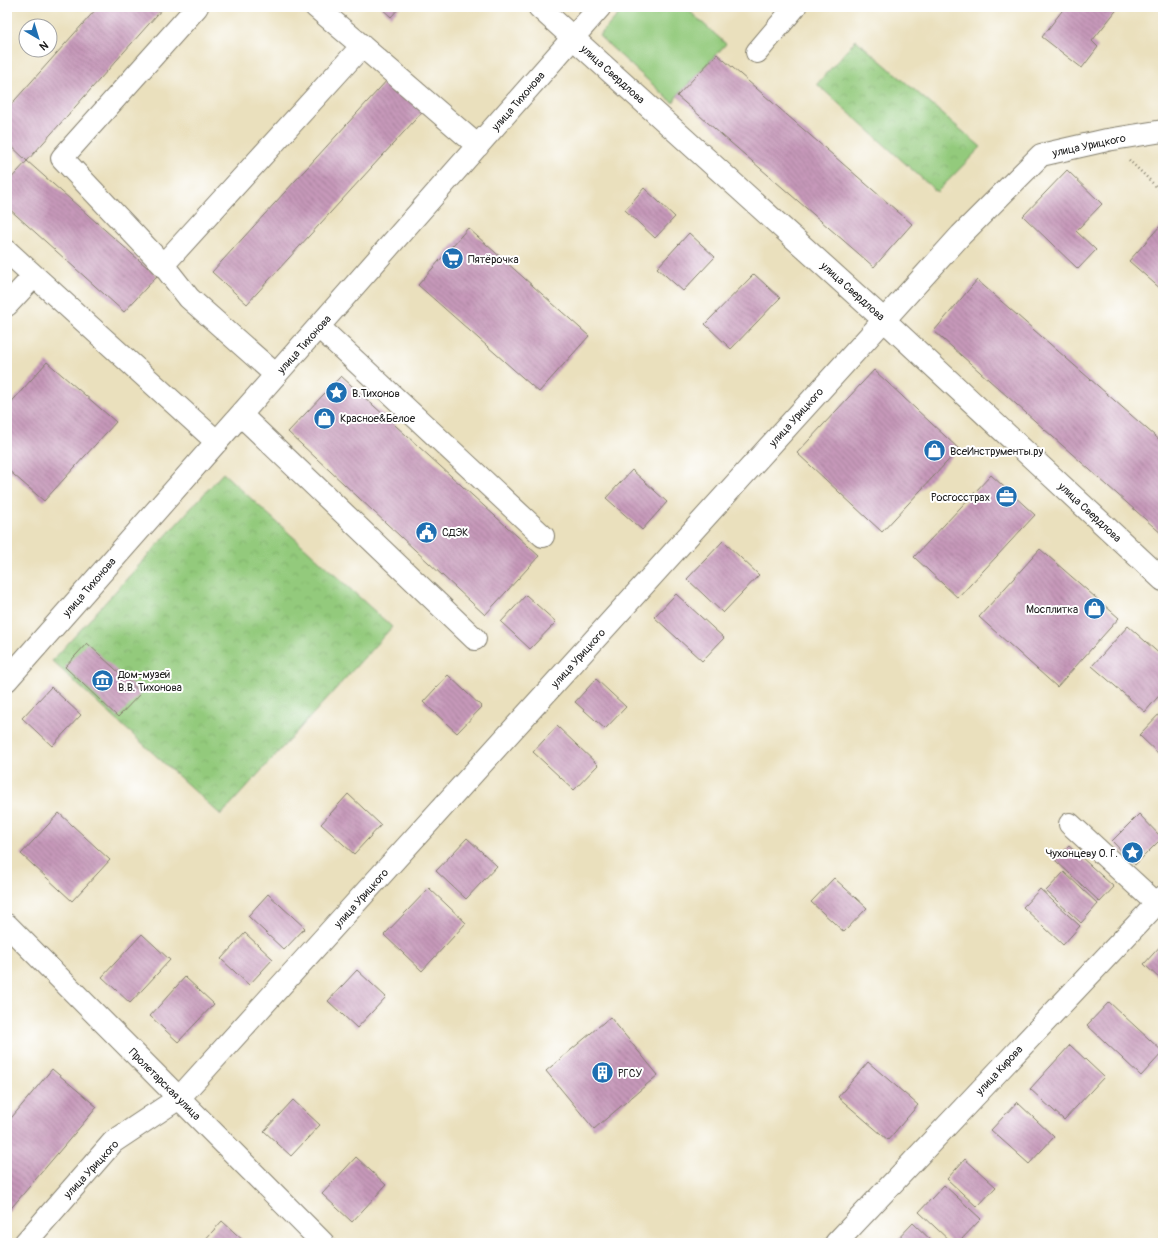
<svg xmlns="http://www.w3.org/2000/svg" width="1170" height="1250" viewBox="0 0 1170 1250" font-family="Pangolin,sans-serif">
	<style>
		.green { fill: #93ca7c; stroke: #58734c }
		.park { fill: url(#park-crowns); stroke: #58734c }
		.building { fill: url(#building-back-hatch) }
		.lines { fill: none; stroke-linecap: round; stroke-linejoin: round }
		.minor-casing { stroke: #837e6c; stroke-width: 24 }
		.path { stroke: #837e6c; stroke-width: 2.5; stroke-dasharray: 1 3; stroke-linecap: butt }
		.minor { stroke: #fff; stroke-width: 22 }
		.labels { text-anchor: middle; stroke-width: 4; stroke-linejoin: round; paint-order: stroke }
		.street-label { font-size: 11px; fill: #1c1c1c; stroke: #fff }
		.poi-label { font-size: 11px; fill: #1c1c1c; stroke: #fff; text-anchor: start }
	</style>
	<defs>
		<pattern id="park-crowns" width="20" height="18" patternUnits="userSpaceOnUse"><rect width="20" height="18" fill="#93ca7c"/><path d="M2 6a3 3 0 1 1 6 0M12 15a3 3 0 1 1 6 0" fill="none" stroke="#7ead6b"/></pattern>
		<pattern id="building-back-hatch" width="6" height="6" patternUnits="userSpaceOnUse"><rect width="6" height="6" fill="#c698b9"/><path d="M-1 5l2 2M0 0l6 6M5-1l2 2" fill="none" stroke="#a07b96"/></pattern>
	</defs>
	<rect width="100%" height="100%" fill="#fff"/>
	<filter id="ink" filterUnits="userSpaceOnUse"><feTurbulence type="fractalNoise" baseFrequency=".025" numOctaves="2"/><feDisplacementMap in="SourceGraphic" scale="8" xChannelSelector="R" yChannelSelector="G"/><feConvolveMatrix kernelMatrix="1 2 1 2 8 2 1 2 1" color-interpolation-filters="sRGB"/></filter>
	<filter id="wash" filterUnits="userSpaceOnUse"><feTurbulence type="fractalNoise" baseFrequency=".012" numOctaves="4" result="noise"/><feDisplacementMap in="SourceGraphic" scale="16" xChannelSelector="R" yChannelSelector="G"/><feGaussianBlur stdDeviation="0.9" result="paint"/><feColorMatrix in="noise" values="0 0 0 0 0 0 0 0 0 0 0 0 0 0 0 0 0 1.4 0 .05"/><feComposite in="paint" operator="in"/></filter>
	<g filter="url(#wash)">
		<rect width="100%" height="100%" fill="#eae0bd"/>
		<path class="green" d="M625,7H685L726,44L677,96L673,103L599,36Z"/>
		<path class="park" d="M856,40L981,147L937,192L817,84Z
			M223,473L392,627L221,815L52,661Z"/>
		<g id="blocks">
			<path class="building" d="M98,7H164L27,161L7,142V109Z
				M380,7H400L391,17Z
				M1065,7H1119L1092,41L1098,47L1082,68L1042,37Z
				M717,54L912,224L874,267L677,96Z
				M389,78L424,110L247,304L212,272Z
				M27,161L157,276L124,312L7,207V183Z
				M1067,170L1102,204L1076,231L1096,250L1078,269L1023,216Z
				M644,188L675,217L655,238L625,210Z
				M1160,226L1163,229V291L1129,261Z
				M468,228L589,336L539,392L418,285Z
				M689,233L715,257L683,291L657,268Z
				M754,274L780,298L731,349L705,324Z
				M977,280L1163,443V535L934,331Z
				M47,362L116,422L44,501L7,469V407Z
				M874,370L959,449L882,532L797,453Z
				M341,376L539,556L485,615L288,432Z
				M632,470L667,502L642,530L606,498Z
				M991,475L1035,515L958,598L914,557Z
				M723,541L759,575L723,613L687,579Z
				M1040,549L1119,618L1057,687L979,617Z
				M676,594L724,638L702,661L654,617Z
				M526,595L556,622L530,649L501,622Z
				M1128,626L1163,657V691L1145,712L1092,666Z
				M87,643L141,693L118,717L65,667Z
				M448,675L482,707L457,733L423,702Z
				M596,679L626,707L605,729L575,702Z
				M51,687L81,715L52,746L22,718Z
				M1163,710V758L1139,735Z
				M557,726L598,765L574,790L533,752Z
				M348,794L381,825L354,854L321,824Z
				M59,813L110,860L72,901L21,854Z
				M1139,814L1162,838L1135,865L1112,841Z
				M467,838L497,866L466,899L436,871Z
				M1069,846L1114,887L1100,902L1055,860Z
				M1064,872L1098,904L1081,923L1046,891Z
				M834,878L867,908L844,932L811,902Z
				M429,888L466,923L422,971L384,935Z
				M1040,889L1080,926L1063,945L1023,907Z
				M268,894L305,928L284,950L248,916Z
				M245,933L273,959L249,985L221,959Z
				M142,934L170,960L130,1003L102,977Z
				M1163,943V982L1144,964Z
				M357,970L386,997L357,1028L328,1001Z
				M185,977L214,1004L178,1042L150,1016Z
				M1109,1002L1163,1052L1141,1076L1087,1025Z
				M610,1017L658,1075L594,1129L546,1071Z
				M1070,1045L1104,1077L1064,1120L1030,1089Z
				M868,1062L918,1105L888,1140L838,1097Z
				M52,1069L97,1107L7,1213V1123Z
				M293,1100L320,1125L291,1156L264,1131Z
				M1017,1102L1054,1137L1029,1164L991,1130Z
				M356,1157L386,1185L352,1222L322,1194Z
				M965,1159L996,1187L977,1207L947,1179Z
				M944,1185L981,1219L958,1243H952L919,1212Z
				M222,1221L246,1243H202Z
				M913,1223L934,1243H894Z"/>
		</g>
	</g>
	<g filter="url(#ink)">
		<use href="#blocks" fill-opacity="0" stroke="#837e6c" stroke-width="1"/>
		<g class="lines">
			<defs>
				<path id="minor" d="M316,7L362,46
					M539,7L884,320L1163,580
					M757,52L795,7
					M7,251L217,442
					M163,265L62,158L197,7
					M7,305L34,276
					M319,327L543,536
					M276,375L189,298L163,265L362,46L478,146
					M241,415L475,639
					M7,680L600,7
					M1070,824L1157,904
					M7,925L323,1243
					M25,1243L113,1142L179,1098L961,235L1041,155L1107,140L1163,131
					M836,1243L1163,897"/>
			</defs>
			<use href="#minor" class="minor-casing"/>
			<path class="path" d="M1129,160L1163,193"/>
			<use href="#minor" class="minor"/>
		</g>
	</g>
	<defs>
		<symbol id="supermarket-disc" viewBox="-11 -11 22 22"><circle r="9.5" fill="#1f6fb2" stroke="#fff"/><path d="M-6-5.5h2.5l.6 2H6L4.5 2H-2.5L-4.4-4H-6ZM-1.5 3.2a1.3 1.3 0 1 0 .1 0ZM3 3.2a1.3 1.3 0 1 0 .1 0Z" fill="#fff"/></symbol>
		<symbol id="sight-disc" viewBox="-11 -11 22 22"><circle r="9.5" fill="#1f6fb2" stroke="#fff"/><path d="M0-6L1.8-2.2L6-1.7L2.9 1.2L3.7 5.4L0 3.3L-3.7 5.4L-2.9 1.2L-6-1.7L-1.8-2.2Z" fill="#fff"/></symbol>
		<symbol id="shop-disc" viewBox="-11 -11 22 22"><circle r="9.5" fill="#1f6fb2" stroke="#fff"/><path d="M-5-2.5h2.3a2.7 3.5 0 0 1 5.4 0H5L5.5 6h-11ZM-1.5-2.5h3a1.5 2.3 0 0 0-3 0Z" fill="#fff"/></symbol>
		<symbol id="office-disc" viewBox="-11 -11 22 22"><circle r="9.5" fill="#1f6fb2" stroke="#fff"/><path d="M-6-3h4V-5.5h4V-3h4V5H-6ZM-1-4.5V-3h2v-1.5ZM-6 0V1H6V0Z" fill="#fff"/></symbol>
		<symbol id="civic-disc" viewBox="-11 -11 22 22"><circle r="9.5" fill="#1f6fb2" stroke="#fff"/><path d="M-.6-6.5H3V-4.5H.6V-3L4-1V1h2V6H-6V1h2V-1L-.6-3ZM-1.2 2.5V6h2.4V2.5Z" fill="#fff"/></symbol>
		<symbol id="museum-disc" viewBox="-11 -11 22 22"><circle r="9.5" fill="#1f6fb2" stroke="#fff"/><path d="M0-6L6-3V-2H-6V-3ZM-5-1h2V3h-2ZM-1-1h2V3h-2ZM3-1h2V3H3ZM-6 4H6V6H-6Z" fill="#fff"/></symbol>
		<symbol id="building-disc" viewBox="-11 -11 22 22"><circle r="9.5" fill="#1f6fb2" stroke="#fff"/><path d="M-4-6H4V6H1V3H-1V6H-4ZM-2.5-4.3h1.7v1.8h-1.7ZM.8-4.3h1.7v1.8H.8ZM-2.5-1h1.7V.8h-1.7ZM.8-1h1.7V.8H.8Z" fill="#fff"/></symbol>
	</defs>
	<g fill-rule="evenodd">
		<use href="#supermarket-disc" x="440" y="246" width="25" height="25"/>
		<use href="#sight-disc" x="324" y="380" width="25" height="25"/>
		<use href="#shop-disc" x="312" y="406" width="25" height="25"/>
		<use href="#shop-disc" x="922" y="438" width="25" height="25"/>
		<use href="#office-disc" x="994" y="484" width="25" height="25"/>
		<use href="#civic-disc" x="414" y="520" width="25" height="25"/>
		<use href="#shop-disc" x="1082" y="596" width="25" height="25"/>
		<use href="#museum-disc" x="90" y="668" width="25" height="25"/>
		<use href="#sight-disc" x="1120" y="840" width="25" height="25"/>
		<use href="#building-disc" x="590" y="1060" width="25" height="25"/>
	</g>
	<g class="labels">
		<g class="street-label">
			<text transform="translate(613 74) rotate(42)" y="4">улица Свердлова</text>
			<text transform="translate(518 101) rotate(-49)" y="4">улица Тихонова</text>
			<text transform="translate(1089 145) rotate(-12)" y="4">улица Урицкого</text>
			<text transform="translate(853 291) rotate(42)" y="4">улица Свердлова</text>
			<text transform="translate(304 344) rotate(-48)" y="4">улица Тихонова</text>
			<text transform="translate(796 417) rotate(-48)" y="4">улица Урицкого</text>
			<text transform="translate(1090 512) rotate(43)" y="4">улица Свердлова</text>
			<text transform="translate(89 587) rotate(-49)" y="4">улица Тихонова</text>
			<text transform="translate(578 658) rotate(-48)" y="4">улица Урицкого</text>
			<text transform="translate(361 898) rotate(-48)" y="4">улица Урицкого</text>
			<text transform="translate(999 1070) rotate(-47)" y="4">улица Кирова</text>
			<text transform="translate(165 1084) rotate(45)" y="4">Пролетарская улица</text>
			<text transform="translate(91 1169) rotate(-47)" y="4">улица Урицкого</text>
		</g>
		<g class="poi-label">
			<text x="468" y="263">Пятёрочка</text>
			<text x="352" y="397">В.Тихонов</text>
			<text x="340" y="422">Красное&amp;Белое</text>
			<text x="950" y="455">ВсеИнструменты.ру</text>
			<text x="990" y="501" text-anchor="end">Росгосстрах</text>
			<text x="442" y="536">СДЭК</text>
			<text x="1078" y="613" text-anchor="end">Мосплитка</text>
			<text x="118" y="678">Дом-музей<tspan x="118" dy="13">В.В. Тихонова</tspan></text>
			<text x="1118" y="857" text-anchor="end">Чухонцеву О. Г.</text>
			<text x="618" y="1077">РГСУ</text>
		</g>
	</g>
	<rect width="1170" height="1250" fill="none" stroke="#fff" stroke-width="24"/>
	<g transform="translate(38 38) rotate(142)"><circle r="19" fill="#ffffff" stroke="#a4a4a4"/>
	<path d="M0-3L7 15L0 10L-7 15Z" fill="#1f6fb2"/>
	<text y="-6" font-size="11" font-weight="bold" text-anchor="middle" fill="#1c1c1c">N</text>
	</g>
</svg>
